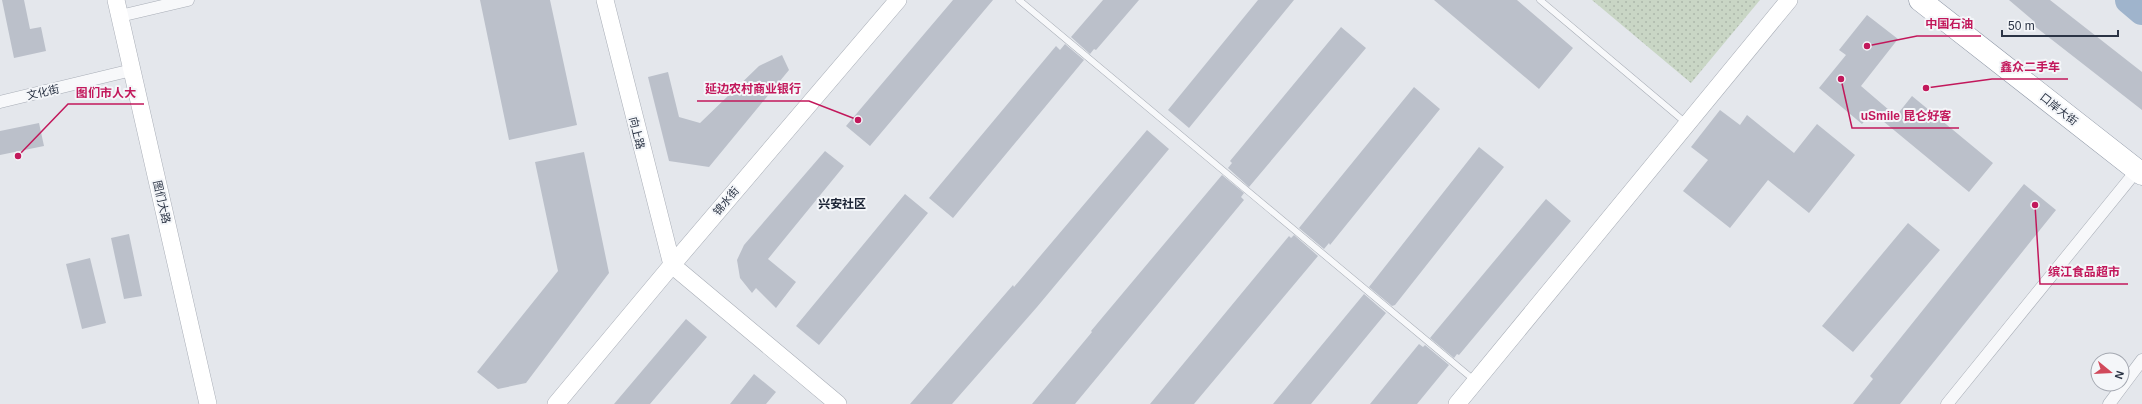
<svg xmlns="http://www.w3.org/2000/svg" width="2142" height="404" viewBox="0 0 2142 404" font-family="Helvetica,'Noto Sans SC',sans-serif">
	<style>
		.grass { fill: url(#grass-dots) }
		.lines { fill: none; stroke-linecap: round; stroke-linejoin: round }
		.river { stroke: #9fb4cc; stroke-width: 28 }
		.building { fill: #bbc0ca }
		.lane-casing { stroke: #a9aeb7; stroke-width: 7 }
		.street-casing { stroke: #a9aeb7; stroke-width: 13 }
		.secondary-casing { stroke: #a9aeb7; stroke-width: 18 }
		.highway-casing { stroke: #8b94a3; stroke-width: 23 }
		.lane { stroke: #f7f8fa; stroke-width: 6 }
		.street { stroke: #f7f8fa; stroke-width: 12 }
		.secondary { stroke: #fff; stroke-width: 17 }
		.highway { stroke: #fff; stroke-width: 22 }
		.labels { text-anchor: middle; stroke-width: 4; stroke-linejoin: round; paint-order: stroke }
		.street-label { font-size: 11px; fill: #2b3445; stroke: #f4f6f9 }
		.neighbourhood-label { font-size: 12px; font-weight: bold; fill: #1d2536; stroke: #f4f6f9 }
		.leader { fill: none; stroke: #c2185b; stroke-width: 1.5 }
		.callout-dot { fill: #c2185b; stroke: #f4f6f9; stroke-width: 1.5 }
		.callout-label { font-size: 12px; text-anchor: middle; font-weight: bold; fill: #c2185b; stroke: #f4f6f9; stroke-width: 4; stroke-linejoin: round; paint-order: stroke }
	</style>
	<defs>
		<pattern id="grass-dots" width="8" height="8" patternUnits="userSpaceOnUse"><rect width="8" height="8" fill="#c9d6c5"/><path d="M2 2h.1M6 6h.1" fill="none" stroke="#adb8ab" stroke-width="1.8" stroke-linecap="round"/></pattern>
	</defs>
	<rect width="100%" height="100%" fill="#e4e7ec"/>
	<path class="grass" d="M1592,0H1760L1691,83Z"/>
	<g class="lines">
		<path class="river" d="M2129,0L2142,11"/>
	</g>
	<path class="building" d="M2,0H24L30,29L41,27L46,51L14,58Z
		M480,0H550L577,125L509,140Z
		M953,0H993L870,146L846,126Z
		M1103,0H1139L1096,50L1094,49L1090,54L1071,37Z
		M1258,0H1294L1189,128L1168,110Z
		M1434,0H1517L1573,48L1539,89Z
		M2009,0H2050L2142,72V110L2033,25L2035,22Z
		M1867,15L1898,39L1861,86L1896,116L1912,96L1993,163L1969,192L1872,112L1862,124L1819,88L1846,55L1839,50Z
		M1341,27L1366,48L1249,187L1228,168L1232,163L1230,161Z
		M1065,44L1084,60L953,218L929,198L1056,46L1060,50Z
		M782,55L789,70L709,167L669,161L648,77L668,72L679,117L700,123L759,66Z
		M1414,87L1440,109L1330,245L1329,243L1324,249L1299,228Z
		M1720,110L1740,125L1747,115L1794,153L1817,124L1855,155L1809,213L1768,180L1730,228L1683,191L1708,160L1691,147Z
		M39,123L44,146L0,155V131Z
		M1147,130L1169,149L1037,307L952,404H910L1013,285L1014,287Z
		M1479,147L1504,167L1395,305L1392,306L1369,287Z
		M825,151L844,166L768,259L796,282L776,308L756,288L752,293L740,278L737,260L744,245Z
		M584,152L609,273L526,383L498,389L477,372L558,271L535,162Z
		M1222,175L1244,193L1241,197L1244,200L1075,404H1032L1092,332L1091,331Z
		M2024,184L2056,210L1900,404H1853L1873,379L1870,376Z
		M905,194L928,213L819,345L796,326Z
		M1546,199L1571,221L1459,355L1457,354L1454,358L1430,338Z
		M1908,223L1940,250L1853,352L1822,326Z
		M129,234L142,296L124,299L111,238Z
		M1294,235L1318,256L1194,404H1150L1289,236L1291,238Z
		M90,258L106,323L82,329L66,264Z
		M1364,294L1386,313L1311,404H1273Z
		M686,319L707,337L650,404H614Z
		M1419,344L1423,347L1425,345L1449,365L1417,404H1370Z
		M754,374L776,392L766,404H730Z"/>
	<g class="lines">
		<defs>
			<path id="lane" d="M1019,0L1474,380
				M1540,0L1686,123"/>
			<path id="street" d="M120,16L188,0
				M0,102L132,70
				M1947,404L2137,170
				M2109,404L2142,360"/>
			<path id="secondary" d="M116,0L208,404
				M605,0L672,265L838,404
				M556,404L672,265L898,0
				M1457,404L1789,0"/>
			<path id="highway" d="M1920,0L2142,174"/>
		</defs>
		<use href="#lane" class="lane-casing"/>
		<use href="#street" class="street-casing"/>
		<use href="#secondary" class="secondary-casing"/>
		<use href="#highway" class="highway-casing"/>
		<use href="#lane" class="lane"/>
		<use href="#street" class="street"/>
		<use href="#secondary" class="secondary"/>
		<use href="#highway" class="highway"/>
	</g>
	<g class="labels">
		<g class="street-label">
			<text transform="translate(43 92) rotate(-13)" y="4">文化街</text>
			<text transform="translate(2059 109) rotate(38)" y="4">口岸大街</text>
			<text transform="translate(637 133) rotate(76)" y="4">向上路</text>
			<text transform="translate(726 201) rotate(-50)" y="4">锦水街</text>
			<text transform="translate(162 202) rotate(77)" y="4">图们大路</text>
		</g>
		<g class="neighbourhood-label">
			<text x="842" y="208">兴安社区</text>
		</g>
	</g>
	<path class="leader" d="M1867 46L1917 36H1981M1926 88L1992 79H2068M858 120L809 101H697M18 156L68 104H144M1841 79L1852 128H1959M2035 205L2040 284H2128"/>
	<g class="callout-dot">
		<circle cx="1867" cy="46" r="4"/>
		<circle cx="1926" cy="88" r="4"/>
		<circle cx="858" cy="120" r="4"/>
		<circle cx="18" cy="156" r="4"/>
		<circle cx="1841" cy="79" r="4"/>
		<circle cx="2035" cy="205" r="4"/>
	</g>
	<g class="callout-label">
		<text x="1949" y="28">中国石油</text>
		<text x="2030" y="71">鑫众二手车</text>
		<text x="753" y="93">延边农村商业银行</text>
		<text x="106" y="97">图们市人大</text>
		<text x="1906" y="120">uSmile 昆仑好客</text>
		<text x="2084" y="276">缤江食品超市</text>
	</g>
	<g transform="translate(2110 372) rotate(108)"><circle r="19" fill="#f4f6f9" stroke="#a4a8b1"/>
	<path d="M0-3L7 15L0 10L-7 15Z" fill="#d1495b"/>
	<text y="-6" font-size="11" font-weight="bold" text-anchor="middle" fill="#2b3445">N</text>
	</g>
	<path d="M2002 30v6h116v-6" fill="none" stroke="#2b3445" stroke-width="2"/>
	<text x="2008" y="30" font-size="12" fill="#2b3445" stroke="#f4f6f9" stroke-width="3" paint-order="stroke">50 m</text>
</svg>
